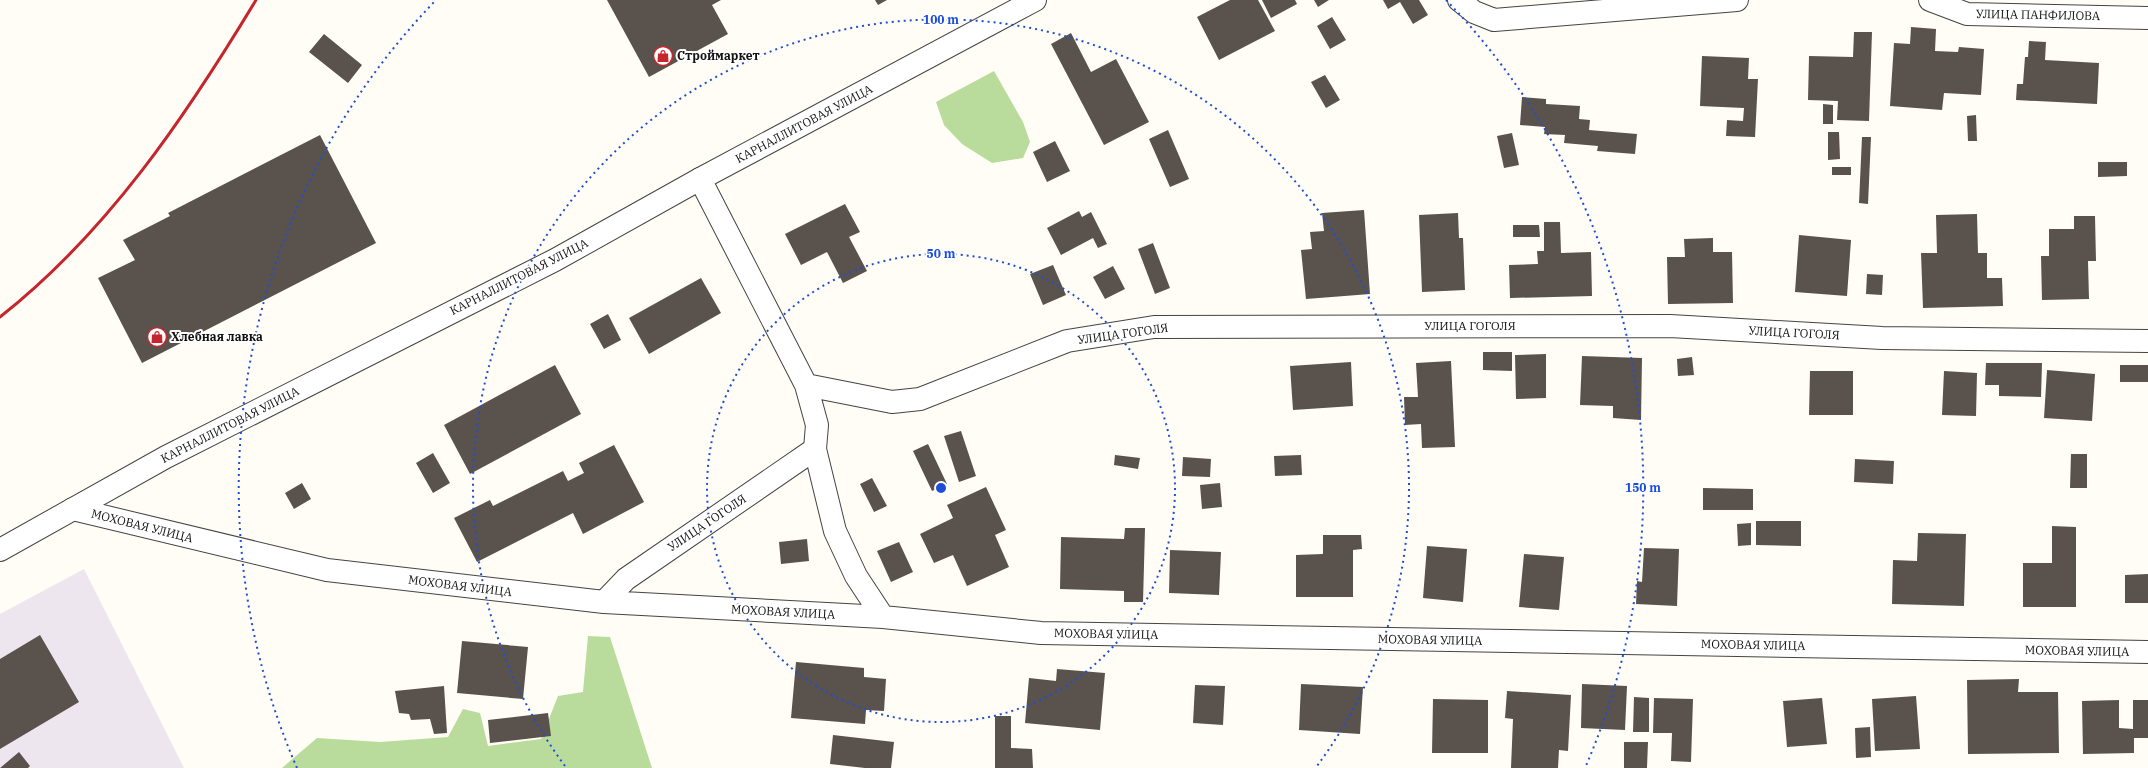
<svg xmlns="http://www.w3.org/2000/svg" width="2148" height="768" viewBox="0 0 2148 768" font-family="'IBM Plex Serif',serif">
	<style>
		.industrial { fill: #eee6ef }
		.forest { fill: #b9dc9c }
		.building { fill: #5a524d }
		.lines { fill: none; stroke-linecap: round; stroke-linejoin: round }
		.minor-casing { stroke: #444; stroke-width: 24 }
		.tertiary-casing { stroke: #444; stroke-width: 24 }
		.minor { stroke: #fff; stroke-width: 22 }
		.tertiary { stroke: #fff; stroke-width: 22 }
		.rail { stroke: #c4262e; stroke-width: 3 }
		.ring { fill: none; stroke: #1d4ed8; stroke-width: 2; stroke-dasharray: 2 4 }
		.labels { text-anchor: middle; stroke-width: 4; stroke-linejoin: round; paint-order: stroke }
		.street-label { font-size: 12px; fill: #111; stroke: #fff }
		.poi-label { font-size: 12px; font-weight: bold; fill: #111; stroke: #fff; text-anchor: start }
		.centre { fill: #1d4ed8; stroke: #fff; stroke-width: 2 }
		.ring-label { font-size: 12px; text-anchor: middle; font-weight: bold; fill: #1d4ed8; stroke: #fff; stroke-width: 4; stroke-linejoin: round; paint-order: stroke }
	</style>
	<rect width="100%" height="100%" fill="#fffdf5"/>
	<path class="industrial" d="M84,569L184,768H0V614Z"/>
	<path class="forest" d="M994,71L1023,122L1030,142L1023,158L992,163L962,144L944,125L936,102Z
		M588,636L610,637L652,768H282L317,738L380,742L448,737L463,709L480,713L488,746L541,739L558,696L583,692Z"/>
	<path class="building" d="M607,0H721L712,5L728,34L649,77Z
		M875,0H887L878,5Z
		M1230,0H1258L1275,31L1219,60L1197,17Z
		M1262,0H1295L1297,4L1271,18Z
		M1314,0H1329L1318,7Z
		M1383,0H1419L1428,15L1413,24L1400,2L1388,9Z
		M1332,17L1346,40L1330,49L1317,26Z
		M1911,27L1936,29L1935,51L1958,52L1959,47L1984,49L1981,95L1944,93L1942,110L1890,106L1894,43L1910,44Z
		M1854,32H1872L1869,121L1837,120L1838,101L1808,100L1809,56L1853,57Z
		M1071,33L1091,72L1116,59L1149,122L1104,145L1051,44Z
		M324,34L362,65L348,83L309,52Z
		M2029,41L2046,42L2045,60L2099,63L2097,104L2016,100L2017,84H2023L2025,57H2028Z
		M1702,56L1749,58L1748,79H1758L1755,137L1726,136L1727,120L1743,121L1744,108L1700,106Z
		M1325,75L1340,100L1326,108L1311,82Z
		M1522,97L1546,99V104L1580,106L1579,119L1590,120L1589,130L1637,134L1635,154L1597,151L1598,146L1564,143L1565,135L1544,134L1545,127L1520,125Z
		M1823,104L1833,105V124H1823Z
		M1976,115L1977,141H1968L1967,116Z
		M1168,130L1189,179L1170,187L1149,139Z
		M1828,132H1839L1840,159L1828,160Z
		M1512,133L1519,165L1504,168L1497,136Z
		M320,135L376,243L142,363L98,278L135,260L123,240L170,216L168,213Z
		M1862,137H1871L1868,204L1859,203Z
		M1055,141L1070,171L1047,182L1033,152Z
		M2098,162H2127V176L2098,177Z
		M1832,167H1851V175H1832Z
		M845,204L860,232L849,237L867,271L843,283L827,252L801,265L785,234Z
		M1364,210L1370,294L1306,299L1301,250L1312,249L1310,232L1324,231L1322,213Z
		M1079,211L1082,217L1091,212L1107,244L1098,248L1093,238L1061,255L1047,228Z
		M1458,213L1459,238H1463L1465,290L1422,292L1419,215Z
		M1977,214L1978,253H1987V278H2002L2003,306L1923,308L1921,253H1937L1936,215Z
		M2074,216H2095L2096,261H2088L2089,299L2042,300L2041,256H2049V229H2074Z
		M1544,222H1560L1561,253L1591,252L1592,296L1510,298L1509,265L1538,264L1537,251H1544Z
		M1513,225H1539L1540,237H1513Z
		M1799,235L1851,240L1847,296L1795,292Z
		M1713,238V252H1732L1733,303L1668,304L1667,257H1685L1684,239Z
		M1153,243L1170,288L1155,294L1138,249Z
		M1053,265L1066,295L1043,305L1030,274Z
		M1113,266L1125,289L1105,299L1093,277Z
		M1867,274L1883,275L1882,295L1866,294Z
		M701,278L721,313L649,354L629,318Z
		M608,314L621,340L604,349L590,324Z
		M1483,352H1512V371L1483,370Z
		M1546,354V398L1516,399L1515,355Z
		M1582,356L1642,358L1641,420L1613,418V406L1580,405Z
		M1692,357L1694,375L1678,376L1677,359Z
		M1451,361L1455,447L1422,448L1421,424L1405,425L1404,397H1418L1416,363Z
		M1351,362L1353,406L1293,410L1290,366Z
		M1986,363H2042L2041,397L1999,396V385H1985Z
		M555,365L581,414L470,474L444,425Z
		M2120,365H2148V382H2120Z
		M2047,370L2095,374L2092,421L2044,418Z
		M1810,371H1853V415H1809Z
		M1944,371L1977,373L1976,416L1942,415Z
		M961,431L976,476L959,482L944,436Z
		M928,444L947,484L932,491L913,451Z
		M614,445L644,502L583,534L573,513L477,562L454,518L490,500L493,506L563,471L568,481L584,473L579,463Z
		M433,453L450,483L433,493L416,463Z
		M2071,454H2087V488H2070Z
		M1115,455L1140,458L1138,469L1114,465Z
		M1301,455L1302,475L1275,476L1274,456Z
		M1183,457L1211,459L1210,477L1182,476Z
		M1855,459L1894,461L1893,484L1854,482Z
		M872,478L887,506L874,512L860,484Z
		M302,483L311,499L294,509L285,493Z
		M1220,483L1222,507L1202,509L1200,485Z
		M986,487L1006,530L995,535L1009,567L967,586L953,555L934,563L920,534L953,518L947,505Z
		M1703,488L1753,489V510H1703Z
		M1756,521H1801V546L1756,545Z
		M1751,523V545L1738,546L1737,524Z
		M2052,526L2076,527V607H2023V563H2052Z
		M1125,528H1145L1143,602H1124V591L1060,589L1061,537L1124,539Z
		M1918,533L1966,534L1964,606L1892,604L1893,560L1917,561Z
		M1323,535H1361L1362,549L1353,550V597H1296V555L1323,554Z
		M807,539L809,561L781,564L779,542Z
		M899,542L913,572L891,582L877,551Z
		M1427,546L1467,549L1463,602L1423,598Z
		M1644,548L1679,549L1677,606L1636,604L1637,581L1642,582Z
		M1170,550L1221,552L1219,595L1169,593Z
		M1524,554L1564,557L1559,610L1519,607Z
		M2148,574V603H2125V575Z
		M40,635L79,702L0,749V659Z
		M462,641L528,647L523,699L457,693Z
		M796,662L864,668V677L886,679L884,711L866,710L865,724L791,718Z
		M1057,669L1105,673L1100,730L1025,723L1029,678L1056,681Z
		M2019,679L2018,692H2058L2059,753L1968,754L1967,680Z
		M1301,684L1363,687L1360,734L1299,730Z
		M1582,684L1627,686L1625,730L1581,728Z
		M1195,685L1225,686L1223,725L1193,723Z
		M444,686L447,733L434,734L430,719L411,720L409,714L399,713L395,691Z
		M1507,691L1571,695L1568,751L1559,750L1558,768H1511L1513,719L1505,718Z
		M1916,696L1920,749L1875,751L1872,699Z
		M1634,697L1649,698V732H1633Z
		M1654,698L1693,699L1691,762L1671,761L1672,733H1653Z
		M1822,698L1827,744L1787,747L1783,701Z
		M1433,699L1488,700V753H1432Z
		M2119,700V728L2133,729V700H2148V738H2134V753L2083,754L2082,701Z
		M548,713L551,736L490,743L488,720Z
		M995,716H1011V748L1032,749L1033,768H995Z
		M1870,727L1871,757L1856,758L1855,728Z
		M833,735L894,742L891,768H865L830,764Z
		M1624,742H1648L1647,768H1624Z
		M19,752L30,766L28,768H0Z"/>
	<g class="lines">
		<defs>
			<path id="minor" d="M1459,0L1474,12L1494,20L1737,0
				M1930,0L1967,14L2148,18
				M700,179L806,385L817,425L815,449L835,531L856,576L883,617
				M806,385L892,402L920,399L1067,341L1154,327L1670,326L1882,338L2148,341
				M73,509L327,570L604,602L883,617L1041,633L2148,652
				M604,602L626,579L815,449"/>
			<path id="tertiary" d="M0,550L166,457L555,260L700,179L1035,0"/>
		</defs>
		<use href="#minor" class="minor-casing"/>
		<use href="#tertiary" class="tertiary-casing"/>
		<use href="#minor" class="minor"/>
		<use href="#tertiary" class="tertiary"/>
		<path class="rail" d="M0,317C108,232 186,116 256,0"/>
	</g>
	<g class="ring">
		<circle cx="941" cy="488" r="234"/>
		<path d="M565 766A468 468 0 1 1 1317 766"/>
		<path d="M297 768A702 702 0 0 1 436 0M1446 0A702 702 0 0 1 1585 768"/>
	</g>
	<defs>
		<symbol id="shop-ring" viewBox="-11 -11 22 22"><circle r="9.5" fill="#fff" stroke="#c4262e" stroke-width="1.5"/><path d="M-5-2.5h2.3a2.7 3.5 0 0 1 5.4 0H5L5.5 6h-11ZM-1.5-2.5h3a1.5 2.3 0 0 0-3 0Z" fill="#c4262e"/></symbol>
	</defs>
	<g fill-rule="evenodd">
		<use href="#shop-ring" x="652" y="45" width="22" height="22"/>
		<use href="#shop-ring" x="146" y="326" width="22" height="22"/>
	</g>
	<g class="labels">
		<g class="street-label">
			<text transform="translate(2038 15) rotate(1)" y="4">УЛИЦА ПАНФИЛОВА</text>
			<text transform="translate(804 124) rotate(-28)" y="4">КАРНАЛЛИТОВАЯ УЛИЦА</text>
			<text transform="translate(519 277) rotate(-27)" y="4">КАРНАЛЛИТОВАЯ УЛИЦА</text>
			<text x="1470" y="330">УЛИЦА ГОГОЛЯ</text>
			<text transform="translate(1794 333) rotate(3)" y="4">УЛИЦА ГОГОЛЯ</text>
			<text transform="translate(1123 334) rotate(-8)" y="4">УЛИЦА ГОГОЛЯ</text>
			<text transform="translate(230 425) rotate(-27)" y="4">КАРНАЛЛИТОВАЯ УЛИЦА</text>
			<text transform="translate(707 523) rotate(-34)" y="4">УЛИЦА ГОГОЛЯ</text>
			<text transform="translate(142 526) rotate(14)" y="4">МОХОВАЯ УЛИЦА</text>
			<text transform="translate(460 586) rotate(7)" y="4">МОХОВАЯ УЛИЦА</text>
			<text transform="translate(783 612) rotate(3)" y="4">МОХОВАЯ УЛИЦА</text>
			<text transform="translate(1106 634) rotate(1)" y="4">МОХОВАЯ УЛИЦА</text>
			<text transform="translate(1430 640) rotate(1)" y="4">МОХОВАЯ УЛИЦА</text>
			<text transform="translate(1753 645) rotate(1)" y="4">МОХОВАЯ УЛИЦА</text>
			<text transform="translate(2077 651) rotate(1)" y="4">МОХОВАЯ УЛИЦА</text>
		</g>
		<g class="poi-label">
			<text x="677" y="60">Строймаркет</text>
			<text x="171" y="341">Хлебная лавка</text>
		</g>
	</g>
	<circle cx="941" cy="488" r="6" class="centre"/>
	<g class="ring-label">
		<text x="941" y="24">100 m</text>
		<text x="941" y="258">50 m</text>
		<text x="1643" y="492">150 m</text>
	</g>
</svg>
